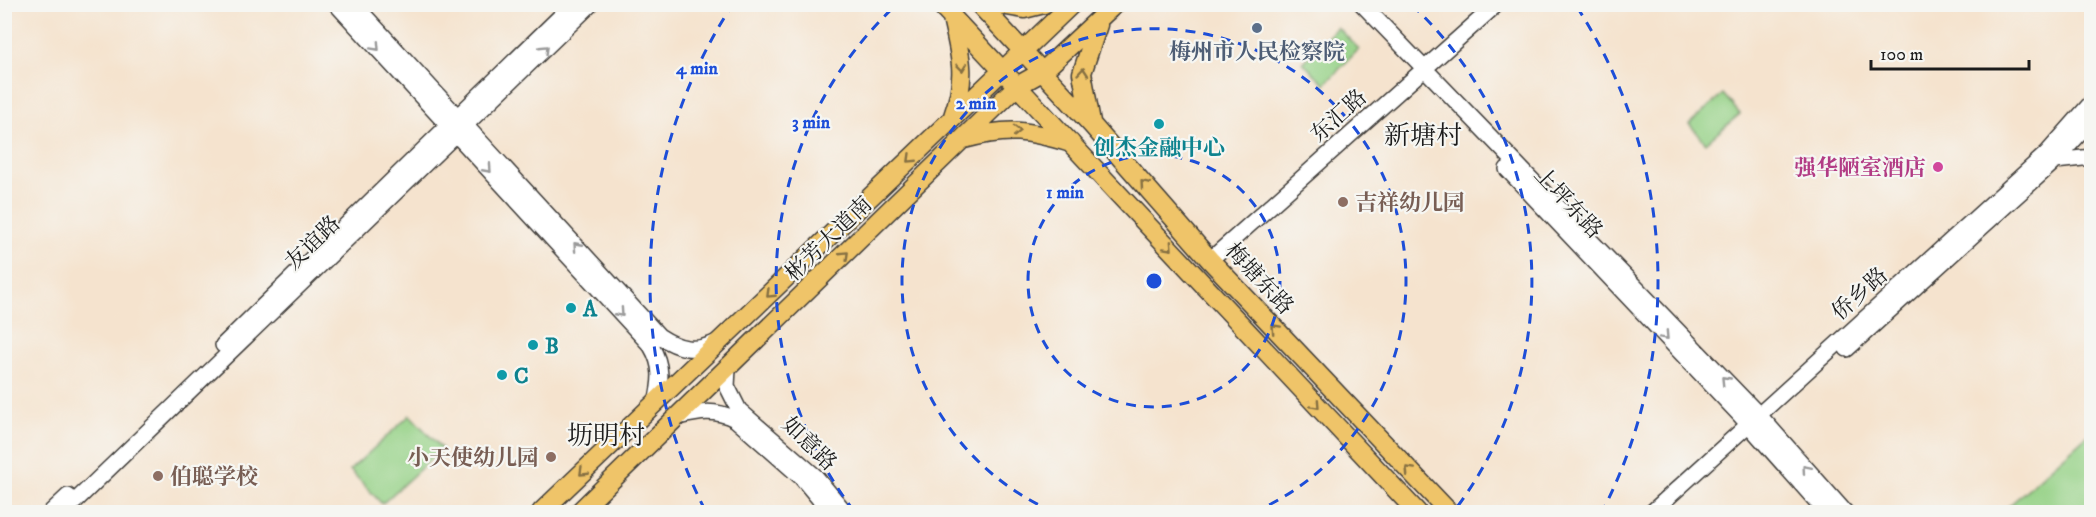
<svg xmlns="http://www.w3.org/2000/svg" width="2096" height="517" viewBox="0 0 2096 517" font-family="'IM FELL DW Pica','Noto Serif SC',serif">
	<style>
		.green { fill: #95d186; stroke: #587651; stroke-width: 1.5 }
		.lines { fill: none; stroke-linecap: round; stroke-linejoin: round }
		.minor-casing { stroke: #3d3a37; stroke-width: 18 }
		.major-casing { stroke: #3d3a37; stroke-width: 21 }
		.minor { stroke: #fff; stroke-width: 15 }
		.major { stroke: #efc469; stroke-width: 18 }
		.oneway { stroke: #999 }
		.oneway2 { stroke: #867042 }
		.ring { fill: none; stroke: #1d4ed8; stroke-width: 3; stroke-dasharray: 10 8 }
		.service-dot { fill: #5c6f8a; stroke: #f6f6f2; stroke-width: 2 }
		.culture-dot { fill: #0f9aa8; stroke: #f6f6f2; stroke-width: 2 }
		.hotel-dot { fill: #d1479c; stroke: #f6f6f2; stroke-width: 2 }
		.education-dot { fill: #8d6e63; stroke: #f6f6f2; stroke-width: 2 }
		.labels { text-anchor: middle; stroke-width: 4.5; stroke-linejoin: round; paint-order: stroke }
		.service-label { font-size: 22px; font-weight: bold; fill: #4e5e75; stroke: #f6f6f2 }
		.street-label { font-size: 22px; fill: #1c1c1c; stroke: #f6f6f2 }
		.culture-label { font-size: 22px; font-weight: bold; fill: #0d838f; stroke: #f6f6f2; text-anchor: start }
		.hotel-label { font-size: 22px; font-weight: bold; fill: #b23c85; stroke: #f6f6f2; text-anchor: end }
		.education-label { font-size: 22px; font-weight: bold; fill: #785e54; stroke: #f6f6f2; text-anchor: start }
		.quarter-label { font-size: 26px; fill: #1c1c1c; stroke: #f6f6f2 }
		.centre { fill: #1d4ed8; stroke: #f6f6f2; stroke-width: 3 }
		.ring-label { font-size: 18px; text-anchor: middle; font-weight: bold; fill: #1d4ed8; stroke: #f6f6f2; stroke-width: 4.5; stroke-linejoin: round; paint-order: stroke }
	</style>
	<rect width="100%" height="100%" fill="#f6f6f2"/>
	<filter id="ink" filterUnits="userSpaceOnUse"><feTurbulence type="fractalNoise" baseFrequency=".0167" numOctaves="2"/><feDisplacementMap in="SourceGraphic" scale="12" xChannelSelector="R" yChannelSelector="G"/><feConvolveMatrix kernelMatrix="1 2 1 2 8 2 1 2 1" color-interpolation-filters="sRGB"/></filter>
	<filter id="wash" filterUnits="userSpaceOnUse"><feTurbulence type="fractalNoise" baseFrequency=".008" numOctaves="4" result="noise"/><feDisplacementMap in="SourceGraphic" scale="24" xChannelSelector="R" yChannelSelector="G"/><feGaussianBlur stdDeviation="1.35" result="paint"/><feColorMatrix in="noise" values="0 0 0 0 0 0 0 0 0 0 0 0 0 0 0 0 0 1.4 0 .05"/><feComposite in="paint" operator="in"/></filter>
	<g filter="url(#wash)">
		<rect width="100%" height="100%" fill="#f5e3ce"/>
		<path class="green" d="M1337,27L1359,49L1325,84L1303,63Z
			M1723,94L1740,114L1706,143L1689,124Z
			M410,415L442,449L382,504L350,470Z
			M2091,432V512H2002Z"/>
	</g>
	<g filter="url(#ink)">
		<g class="lines">
			<defs>
				<path id="minor" d="M336,4L651,346C663,366 661,381 656,403
					M354,4L659,336C679,349 694,353 717,342
					M1362,4L1759,415L1845,512
					M2055,161L2092,157
					M1507,169L1739,414L1826,512
					M1210,260L1497,4
					M223,345L573,4
					M1847,349L2055,161L2092,120
					M728,369L727,386L739,410L816,477L845,512
					M678,417C700,412 714,409 735,419L801,477L830,512
					M51,512L68,496
					M64,512L591,4
					M1652,512L2047,153L2092,102"/>
				<path id="major" d="M940,4L1417,512
					M979,4L1092,125L1210,260L1449,512
					M995,4L1024,9L1044,4
					M952,18C961,57 967,77 953,116
					M1091,122L1082,73L1098,25
					M964,139C1009,127 1027,130 1071,143
					M541,512L1072,4
					M579,512L1017,86L1042,72L1115,4"/>
			</defs>
			<use href="#minor" class="minor-casing"/>
			<use href="#major" class="major-casing"/>
			<use href="#minor" class="minor"/>
			<use href="#major" class="major"/>
		</g>
		<defs><path id="oneway-chevron" d="M-2-3.5L2.5 0L-2 3.5" fill="none" stroke-width="1.6" stroke-linecap="round" stroke-linejoin="round" transform="scale(1.5)"/></defs>
		<g class="oneway">
			<use href="#oneway-chevron" transform="translate(376 47) rotate(47)"/>
			<use href="#oneway-chevron" transform="translate(545 49) rotate(-44)"/>
			<use href="#oneway-chevron" transform="translate(488 169) rotate(48)"/>
			<use href="#oneway-chevron" transform="translate(577 246) rotate(-132)"/>
			<use href="#oneway-chevron" transform="translate(620 313) rotate(48)"/>
			<use href="#oneway-chevron" transform="translate(1665 336) rotate(47)"/>
			<use href="#oneway-chevron" transform="translate(1725 380) rotate(-134)"/>
			<use href="#oneway-chevron" transform="translate(1806 469) rotate(-131)"/>
		</g>
		<g class="oneway2">
			<use href="#oneway-chevron" transform="translate(962 67) rotate(83)"/>
			<use href="#oneway-chevron" transform="translate(1083 72) rotate(-85)"/>
			<use href="#oneway-chevron" transform="translate(1017 131) rotate(-1)"/>
			<use href="#oneway-chevron" transform="translate(911 159) rotate(136)"/>
			<use href="#oneway-chevron" transform="translate(1144 184) rotate(-131)"/>
			<use href="#oneway-chevron" transform="translate(1169 247) rotate(47)"/>
			<use href="#oneway-chevron" transform="translate(845 255) rotate(-44)"/>
			<use href="#oneway-chevron" transform="translate(770 294) rotate(136)"/>
			<use href="#oneway-chevron" transform="translate(1275 328) rotate(-133)"/>
			<use href="#oneway-chevron" transform="translate(1316 405) rotate(47)"/>
			<use href="#oneway-chevron" transform="translate(1409 470) rotate(-133)"/>
			<use href="#oneway-chevron" transform="translate(583 472) rotate(136)"/>
		</g>
	</g>
	<g class="ring">
		<circle cx="1154" cy="281" r="126"/>
		<path d="M1054 512A252 252 0 1 1 1254 512"/>
		<path d="M854 511A378 378 0 0 1 896 5M1412 5A378 378 0 0 1 1454 511"/>
		<path d="M705 510A504 504 0 0 1 731 7M1577 7A504 504 0 0 1 1603 510"/>
	</g>
	<circle class="service-dot" cx="1257" cy="28" r="6"/>
	<g class="culture-dot">
		<circle cx="1159" cy="124" r="6"/>
		<circle cx="571" cy="308" r="6"/>
		<circle cx="533" cy="345" r="6"/>
		<circle cx="502" cy="375" r="6"/>
	</g>
	<circle class="hotel-dot" cx="1938" cy="167" r="6"/>
	<g class="education-dot">
		<circle cx="1343" cy="202" r="6"/>
		<circle cx="551" cy="457" r="6"/>
		<circle cx="158" cy="476" r="6"/>
	</g>
	<g class="labels">
		<g class="service-label">
			<text x="1257" y="59">梅州市人民检察院</text>
		</g>
		<g class="street-label">
			<text transform="translate(1338 115) rotate(-42)" y="8">东汇路</text>
			<text transform="translate(1569 202) rotate(47)" y="8">上坪东路</text>
			<text transform="translate(828 238) rotate(-44)" y="8">彬芳大道南</text>
			<text transform="translate(312 242) rotate(-44)" y="8">友谊路</text>
			<text transform="translate(1260 278) rotate(47)" y="8">梅塘东路</text>
			<text transform="translate(1859 293) rotate(-42)" y="8">侨乡路</text>
			<text transform="translate(810 443) rotate(44)" y="8">如意路</text>
		</g>
		<g class="culture-label">
			<text x="1159" y="155" text-anchor="middle">创杰金融中心</text>
			<text x="583" y="316">A</text>
			<text x="545" y="353">B</text>
			<text x="514" y="383">C</text>
		</g>
		<g class="hotel-label">
			<text x="1926" y="175">强华陋室酒店</text>
		</g>
		<g class="education-label">
			<text x="1355" y="210">吉祥幼儿园</text>
			<text x="539" y="465" text-anchor="end">小天使幼儿园</text>
			<text x="170" y="484">伯聪学校</text>
		</g>
		<g class="quarter-label">
			<text x="1423" y="144">新塘村</text>
			<text x="606" y="444">坜明村</text>
		</g>
	</g>
	<circle cx="1154" cy="281" r="9" class="centre"/>
	<g class="ring-label">
		<text x="697" y="74">4 min</text>
		<text x="976" y="109">2 min</text>
		<text x="811" y="128">3 min</text>
		<text x="1065" y="198">1 min</text>
	</g>
	<rect width="2096" height="517" fill="none" stroke="#f6f6f2" stroke-width="24"/>
	<path d="M1871 60v9h158v-9" fill="none" stroke="#1c1c1c" stroke-width="3"/>
	<text x="1880" y="60" font-size="18" fill="#1c1c1c" stroke="#f6f6f2" stroke-width="4.5" paint-order="stroke">100 m</text>
</svg>
